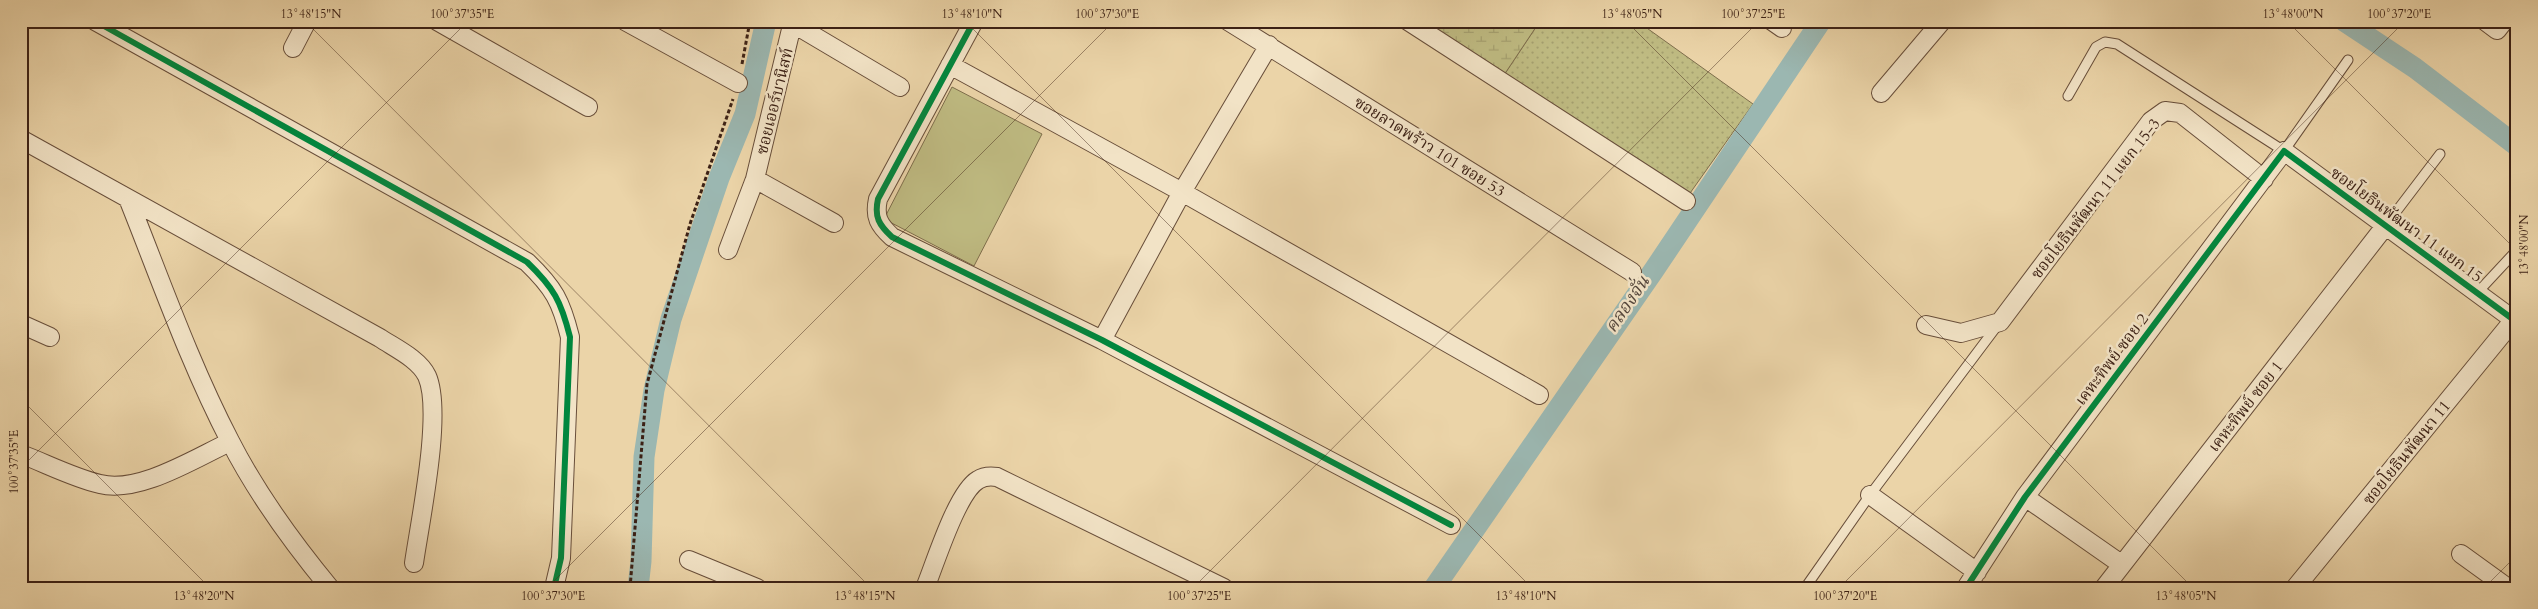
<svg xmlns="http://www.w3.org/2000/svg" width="2538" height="609" viewBox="0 0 2538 609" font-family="Cardo,'Noto Serif Thai',serif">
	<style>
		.grass { fill: url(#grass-dots); stroke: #7e6e4c }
		.wetland { fill: url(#wetland-marsh); stroke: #7e6e4c }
		.garden { fill: #bfbb82; stroke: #7e6e4c }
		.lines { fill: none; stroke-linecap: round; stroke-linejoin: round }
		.canal { stroke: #9bb7b1; stroke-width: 21 }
		.lane-casing { stroke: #684e3a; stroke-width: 11 }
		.street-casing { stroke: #684e3a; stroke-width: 20 }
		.path { stroke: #3c2115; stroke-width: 3; stroke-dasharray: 4 2.5; stroke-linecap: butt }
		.lane { stroke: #f2e3c6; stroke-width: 9 }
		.street { stroke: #f2e3c6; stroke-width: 18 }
		.cycleway-casing { stroke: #f2e3c6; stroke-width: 9 }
		.cycleway { stroke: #00873e; stroke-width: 6 }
		.ticks { fill: none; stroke: #3c2115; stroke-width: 1; stroke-opacity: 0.45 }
		.labels { text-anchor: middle; stroke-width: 5; stroke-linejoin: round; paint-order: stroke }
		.street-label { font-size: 16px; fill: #3c2115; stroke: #f2e3c6 }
		.water-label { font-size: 18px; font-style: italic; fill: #54463c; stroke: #f2e3c6 }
		.neatline { fill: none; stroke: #3c2115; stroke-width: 2 }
		.ticks-label { font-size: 12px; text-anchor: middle; fill: #3c2115 }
	</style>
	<defs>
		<pattern id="grass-dots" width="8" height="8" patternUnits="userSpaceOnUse" patternTransform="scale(1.25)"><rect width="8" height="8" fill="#bfbb82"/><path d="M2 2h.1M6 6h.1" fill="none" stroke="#a5a06f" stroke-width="1.8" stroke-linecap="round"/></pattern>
		<pattern id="wetland-marsh" width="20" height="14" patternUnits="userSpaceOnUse" patternTransform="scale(1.25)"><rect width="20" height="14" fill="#bfbb82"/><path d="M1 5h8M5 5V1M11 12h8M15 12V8" fill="none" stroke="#a5a06f"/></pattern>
	</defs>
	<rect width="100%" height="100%" fill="#ebd4a8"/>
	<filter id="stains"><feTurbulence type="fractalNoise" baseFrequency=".004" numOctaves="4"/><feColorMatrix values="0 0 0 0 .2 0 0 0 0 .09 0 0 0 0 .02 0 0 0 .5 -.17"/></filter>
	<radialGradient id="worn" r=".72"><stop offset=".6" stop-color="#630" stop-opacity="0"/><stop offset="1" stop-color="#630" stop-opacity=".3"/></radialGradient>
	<path class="grass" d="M1540,21H1637L1753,104L1688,196L1502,78Z"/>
	<path class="wetland" d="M1414,21H1540L1502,78Z"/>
	<path class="garden" d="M952,87L1042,134L974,266L884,219Z"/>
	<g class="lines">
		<path class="canal" d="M2344,21L2415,68L2517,146
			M638,588L641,561L644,457L654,390L671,319L719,178L745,114L766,21
			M1434,588L1654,270L1821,21"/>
		<defs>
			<path id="lane" d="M2068,96L2096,47L2105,42L2117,44L2284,151L2348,60
				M2386,225L2440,154
				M2477,293L2517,250
				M1805,588L1870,495L1997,326"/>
			<path id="street" d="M95,21L527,262C554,288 561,301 570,337L561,558L554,588
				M437,21L588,107
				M625,21L738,83
				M974,21L878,199C874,217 879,225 892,237L1102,340L1451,525
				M1228,21L1632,272
				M1408,21L1686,201
				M1772,21L1782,28
				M2485,21L2497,30L2504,21
				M792,23L900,87
				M293,48L307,21
				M950,65L1182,192L1539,395
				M1881,93L1942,21
				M21,139L380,338C395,348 419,359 427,376C443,412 420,521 414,563
				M755,179L834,223
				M129,201C161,281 190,364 230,441C257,494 292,542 330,588
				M728,250L755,179L793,21
				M21,324L50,337
				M1926,325L1961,333L2000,322L2151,121L2165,111L2180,113L2264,179
				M1102,340L1182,192L1269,45
				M21,454C47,464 74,478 100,484C139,494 195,458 230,442
				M1870,495L1977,572
				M2025,497L2121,564
				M2461,554L2508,588
				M689,560L757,588
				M925,588C935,564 957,492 978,480C984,476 990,476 997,477L1224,588
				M1966,588L2025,497L2284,151L2514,320
				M2104,588L2386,225
				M2295,588L2517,316"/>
		</defs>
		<use href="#lane" class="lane-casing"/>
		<use href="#street" class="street-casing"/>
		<path class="path" d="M742,64L750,21
			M630,588L647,384L690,224L733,99"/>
		<use href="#lane" class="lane"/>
		<use href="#street" class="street"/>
		<defs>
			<path id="cycleway" d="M95,21L527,262C554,288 561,301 570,337L561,558L554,588
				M974,21L878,199C874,217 879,225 892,237L1102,340L1451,525
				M1966,588L2025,497L2284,151L2514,320"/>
		</defs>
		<use href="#cycleway" class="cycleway-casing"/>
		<use href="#cycleway" class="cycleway"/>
	</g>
	<path class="ticks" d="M305,21L871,588M965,21L1532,588M1626,21L2193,588M2287,21L2517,251M21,399L210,588M21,468L468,21M547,588L1114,21M1193,588L1759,21M1839,588L2405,21M2484,588L2517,555"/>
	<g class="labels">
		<g class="street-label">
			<text transform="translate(774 101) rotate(-76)" y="6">ซอยเออร์บานิสท์</text>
			<text transform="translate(1430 146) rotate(32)" y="6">ซอยลาดพร้าว 101 ซอย 53</text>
			<text transform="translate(2095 198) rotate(-52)" y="6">ซอยโยธินพัฒนา 11 แยก 15-3</text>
			<text transform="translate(2407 224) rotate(36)" y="6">ซอยโยธินพัฒนา 11 แยก 15</text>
			<text transform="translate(2111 359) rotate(-53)" y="6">เคหะทิพย์ ซอย 2</text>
			<text transform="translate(2245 406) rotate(-52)" y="6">เคหะทิพย์ ซอย 1</text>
			<text transform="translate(2406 452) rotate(-51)" y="6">ซอยโยธินพัฒนา 11</text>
		</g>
		<g class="water-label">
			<text transform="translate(1627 304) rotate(-56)" y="6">คลองจั่น</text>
		</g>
	</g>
	<rect width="2538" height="609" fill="none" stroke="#ebd4a8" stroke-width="55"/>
	<rect x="28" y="28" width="2482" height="554" class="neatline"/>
	<g class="ticks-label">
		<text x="311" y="18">13°48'15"N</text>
		<text x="462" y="18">100°37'35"E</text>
		<text x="972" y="18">13°48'10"N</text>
		<text x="1107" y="18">100°37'30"E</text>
		<text x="1632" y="18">13°48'05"N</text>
		<text x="1753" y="18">100°37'25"E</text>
		<text x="2293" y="18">13°48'00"N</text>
		<text x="2399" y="18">100°37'20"E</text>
		<text transform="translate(2524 245) rotate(-90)" y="4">13°48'00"N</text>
		<text transform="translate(14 462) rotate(-90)" y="4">100°37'35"E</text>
		<text x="204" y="600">13°48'20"N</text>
		<text x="553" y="600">100°37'30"E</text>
		<text x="865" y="600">13°48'15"N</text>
		<text x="1199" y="600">100°37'25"E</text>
		<text x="1526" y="600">13°48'10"N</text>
		<text x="1845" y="600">100°37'20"E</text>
		<text x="2186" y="600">13°48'05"N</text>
	</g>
	<rect width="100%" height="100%" filter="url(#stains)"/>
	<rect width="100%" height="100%" fill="url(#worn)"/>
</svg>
